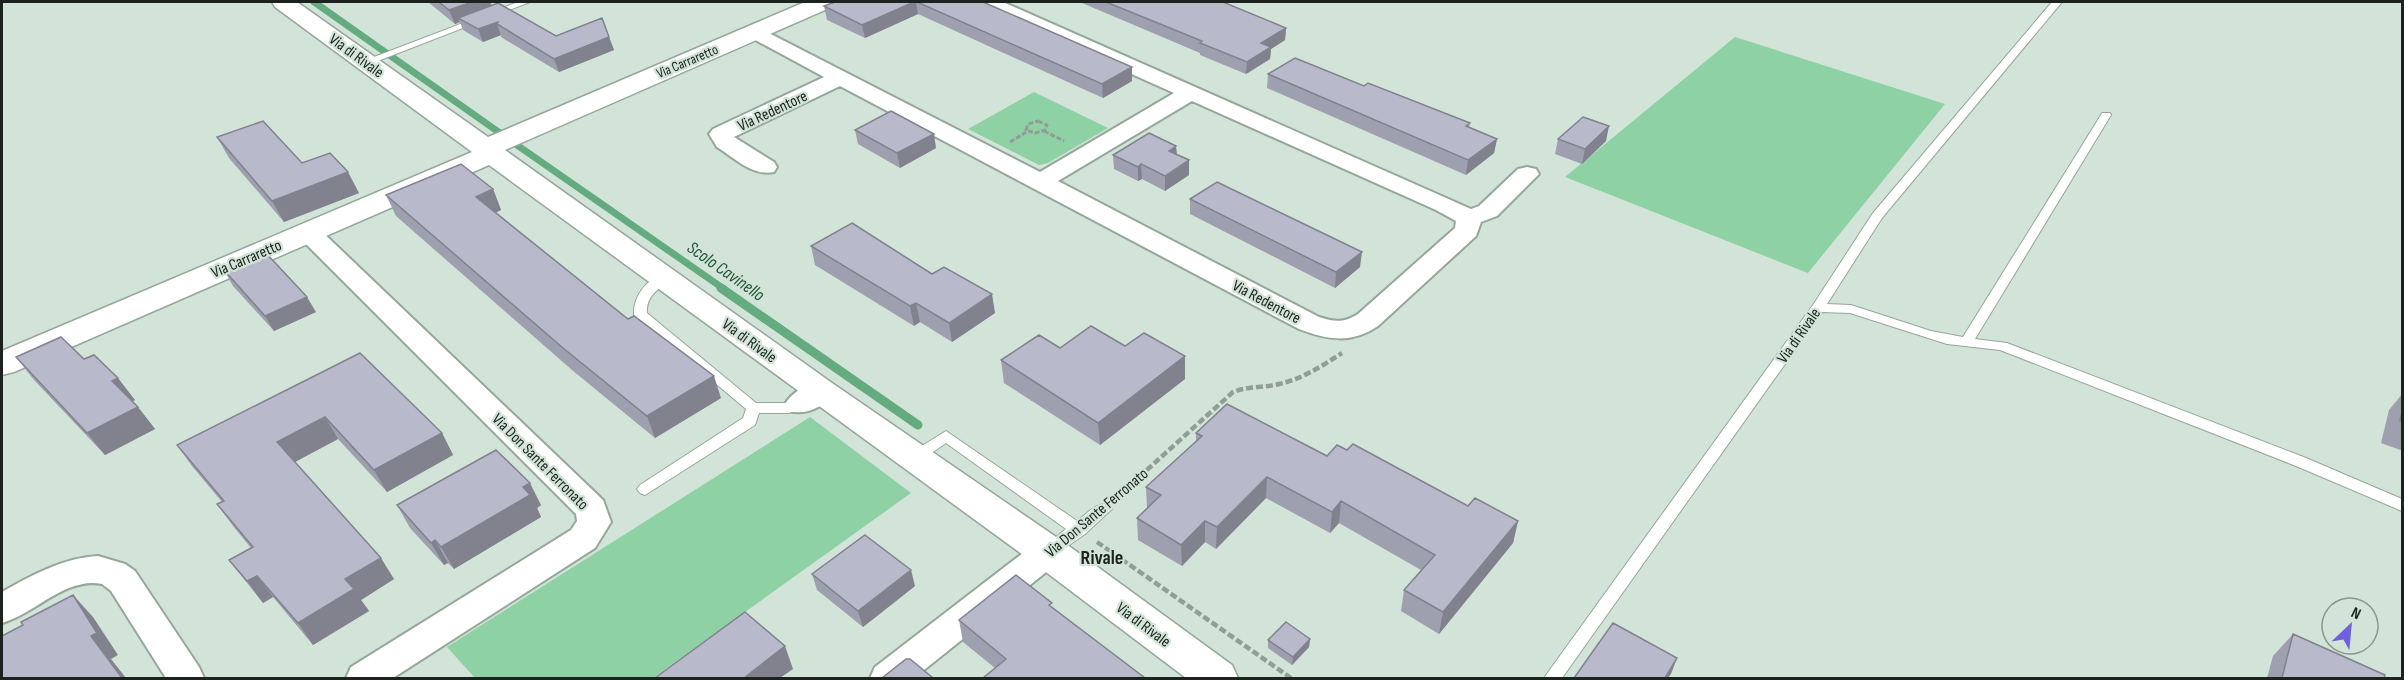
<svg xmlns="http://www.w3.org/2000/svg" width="2404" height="680" viewBox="0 0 2404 680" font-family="'Sofia Sans Condensed',sans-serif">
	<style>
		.green { fill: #8ed1a5 }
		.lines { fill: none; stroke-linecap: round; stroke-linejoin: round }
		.stream-far1 { stroke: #64ac7f; stroke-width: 7 }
		.stream { stroke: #64ac7f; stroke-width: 9 }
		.lane-casing { stroke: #95a69a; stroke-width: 2 }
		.street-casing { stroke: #95a69a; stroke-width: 4 }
		.secondary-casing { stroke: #95a69a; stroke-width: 3 }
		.path-far1 { stroke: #919e95; stroke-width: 3; stroke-dasharray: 5 2; stroke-linecap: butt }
		.path { stroke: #919e95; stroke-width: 4.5; stroke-dasharray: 7 3; stroke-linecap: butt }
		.lane { fill: #fff; fill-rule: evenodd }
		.street { fill: #fff; fill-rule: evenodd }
		.secondary { fill: #fff; fill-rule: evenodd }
		.wall { fill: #9e9faf }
		.shaded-wall { fill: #81828e }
		.building { fill: #b8b9cb; stroke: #81828e; stroke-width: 1.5 }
		.labels { text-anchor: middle; stroke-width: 4.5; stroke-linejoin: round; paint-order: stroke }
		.far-street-label { font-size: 14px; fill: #1c221e; stroke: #d2e4d7 }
		.street-label { font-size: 16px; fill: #1c221e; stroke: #d2e4d7 }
		.water-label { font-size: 18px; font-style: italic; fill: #225738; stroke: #d2e4d7 }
		.quarter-label { font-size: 20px; font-weight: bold; fill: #1c221e; stroke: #d2e4d7 }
	</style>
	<rect width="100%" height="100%" fill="#d2e4d7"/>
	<path class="green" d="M1735,37L1945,104L1808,273L1565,177Z
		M1034,92L1108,128L1048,163L1039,165L968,129Z
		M810,417L911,493L653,678H475L447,647Z"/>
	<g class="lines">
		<path class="stream-far1" d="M314,2L500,133
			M514,143L724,289"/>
		<path class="stream" d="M721,288L918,425"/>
		<defs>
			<path id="lane" d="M518,2H530L370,64L366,65L361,62Z
				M2052,2H2062L1882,218L1827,304L1851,305L1931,331L1963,337L2101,115L2102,113H2110L2111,115L1975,339L2007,343L2306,458L2402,499V511L2296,466L2000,350L1947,344L1850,313L1822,312L1562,678H1544L1813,305L1873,213Z
				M664,274L670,278C660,290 646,294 647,313L756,403H788L800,399L807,404L805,407L789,413H759L755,425L645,495L640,493L637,489L640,485L743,418L746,409L634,315C633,297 646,279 664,274Z
				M946,431L1077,521C1087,514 1097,501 1109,505L1112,509L1085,534L1055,555L1049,557L1043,555L1041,551L1043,547L1066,529L946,443L919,462H909L907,458L909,454Z"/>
			<path id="street" d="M977,2H1003L1471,209L1479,206L1518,169L1527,167L1536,169L1539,174L1497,216L1481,222L1476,236L1378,326C1352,344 1327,340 1299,329L840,86L734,137L774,162L777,167L774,172C753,177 733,157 717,147L709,134L713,129L824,77L748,36L745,32L748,28L755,26L1040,172L1174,93L980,6ZM1192,101L1436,210L1456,221L1455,228L1358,314C1344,323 1334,322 1319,317L1058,181Z
				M308,224L317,227L603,500L611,522L595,548L393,678H346L351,667L571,530L577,521L576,514L299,237L295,232L299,227Z
				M820,381L831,384L835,391C826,406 807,416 789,411L785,404C792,392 806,385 820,381Z
				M1048,539L1060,543L1065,552L1060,561L914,678H870L875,667L1036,543Z
				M98,556L125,564L135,571L199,667L204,678H166L111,591L102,584C65,577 35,614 2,623V592C32,575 63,558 98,556Z"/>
			<path id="secondary" d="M272,2H297L488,137L805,2H835L832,7L505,150L832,383L1062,541L1232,665L1238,678H1186L1034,563L489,165L14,372L2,375V351L472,152L275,7Z"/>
		</defs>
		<use href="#lane" class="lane-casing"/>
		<use href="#street" class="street-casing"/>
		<use href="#secondary" class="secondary-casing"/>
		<path class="path-far1" d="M1038,121L1047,125L1045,130L1035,133L1026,130L1028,124Z
			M1044,131L1064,141
			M1010,142L1028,131"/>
		<path class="path" d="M1117,497L1233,392C1248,386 1263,388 1279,384C1302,379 1322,366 1342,353
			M1097,542L1291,678"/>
		<use href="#lane" class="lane"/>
		<use href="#street" class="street"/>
		<use href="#secondary" class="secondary"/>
	</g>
	<path class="wall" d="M428,2H490L492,5L556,36L609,37L614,50L559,72L501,37V35L483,42L463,30L460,22L455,24Z
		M835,2H983L1132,81L1103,98L918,14L865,38L827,20L824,6Z
		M1082,2H1223L1286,28L1285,40L1271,49L1270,59L1246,74L1200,55V53L1082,3Z
		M1268,74L1364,86L1470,123L1469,127L1497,139L1494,153L1466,175L1267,88Z
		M855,130L936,148L900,168L858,144Z
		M217,137L302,163L359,193L284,222L229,158Z
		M1558,139L1606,141L1582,164L1555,154Z
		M1176,146L1177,155L1189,160V175L1165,191L1142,179L1138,181L1114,169L1113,155Z
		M493,189L501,210L496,213L721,398L655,438L572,370L396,216L386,195Z
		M1190,199L1360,267L1335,288L1190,214Z
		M811,246L995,313L952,342L920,322L914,326L815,265Z
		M224,270L316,312L274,331L233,286Z
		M1125,346L1185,379L1100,445L1004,383L1001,360L1060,348Z
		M360,353L442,433L453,455L387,492L338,439L295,462L394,579L361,600L369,611L313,645L273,597L263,603L229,560L251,548L233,526L217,504L222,502L192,466L177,445Z
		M16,357L84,359L135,400L133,401L155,429L105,455L34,380Z
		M2403,393V451L2381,443L2389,410Z
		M1196,433L1327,456L1468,506L1518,521L1513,543L1439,634L1401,611L1404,590L1421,570L1339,523L1330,533L1266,498L1216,549L1205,542L1182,566L1138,540L1137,518L1147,508L1146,487L1196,441Z
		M397,505H541L537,508L541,517L454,569L448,563L444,565L410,528Z
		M812,574L915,586L863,627L817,590Z
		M1053,608L1145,678L995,668L963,642L959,620Z
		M2293,634L2384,678H2267L2273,656Z
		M1310,639L1309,647L1292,665L1268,648V640Z"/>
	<path class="shaded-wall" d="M472,2H490L493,9L458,18L460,22L455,24L449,10Z
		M914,2H916L918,14L865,38L862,25Z
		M498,22L497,24L501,35L483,42L478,29Z
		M1286,28L1285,40L1271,49L1270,59L1246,74L1247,62L1261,43Z
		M609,37L614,50L559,72L554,59Z
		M1132,67V81L1103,98L1102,84Z
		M1609,126L1606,141L1582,164L1585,149Z
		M934,134L936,148L900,168L897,153Z
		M1497,139L1494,153L1466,175L1468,160Z
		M1176,146L1177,161L1169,151Z
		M1189,160V175L1165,191V176Z
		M1141,164L1142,179L1138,181V167Z
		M348,172L359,193L284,222L272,201Z
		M493,189L501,210L485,217L476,197Z
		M1362,252L1360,267L1335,288L1336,272Z
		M992,294L995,313L952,342L949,323Z
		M307,297L316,312L274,331L265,316Z
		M916,303L920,322L914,326L910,306Z
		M1185,356V379L1100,445L1098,423Z
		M714,376L721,398L655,438L647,416Z
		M118,378L135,400L128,403L112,381Z
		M138,407L155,429L105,455L87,433Z
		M325,417L338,439L291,464L277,442Z
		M442,433L453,455L387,492L374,470Z
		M1267,477L1266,498L1216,549L1217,527Z
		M530,483L541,505L537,508L541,517L454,569L441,547L523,487Z
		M1341,501L1339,523L1330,533L1332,512Z
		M1205,521V542L1182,566L1181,545Z
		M1518,521L1513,543L1439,634L1443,612Z
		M435,540L448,563L444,565L431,543Z
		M381,558L394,579L361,600L369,611L313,645L298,623L345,579Z
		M911,570L915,586L863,627L858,611Z
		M257,576L273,597L263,603L247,581Z
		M73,595L93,617L118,655L111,659L126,678H122L91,636Z
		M1310,639L1309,647L1292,665L1293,657Z
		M785,646L793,669L780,678H744Z
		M1677,658L1671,674L1668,678H1665Z"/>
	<path class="building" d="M439,2H472L449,10Z
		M835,2H914L862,25L824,6Z
		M917,2H983L1132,67L1102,84Z
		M1106,2H1223L1286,28L1261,43L1271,47L1247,62L1200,43L1202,41Z
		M498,3L556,36L602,18L609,37L554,59L497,24L498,22L478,29L458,18Z
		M1295,58L1364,86L1368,83L1470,123L1466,126L1497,139L1468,160L1268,74Z
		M891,111L934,134L897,153L855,130Z
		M1583,117L1609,126L1585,149L1558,139Z
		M263,121L302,163L330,153L348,172L272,201L217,137Z
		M1149,133L1176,146L1169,151L1189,160L1165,176L1141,164L1138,167L1113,155Z
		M461,164L493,189L476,197L628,319L634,316L714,376L647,416L563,348L386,195Z
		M1217,182L1362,252L1336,272L1190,199Z
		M852,223L932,274L944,267L992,294L949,323L916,303L910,306L811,246Z
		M266,253L307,297L265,316L224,270Z
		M1091,326L1125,346L1144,333L1185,356L1098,423L1001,360L1039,335L1060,348Z
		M61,337L84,359L94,355L118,378L112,381L138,407L87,433L16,357Z
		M360,353L442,433L374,470L325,417L277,442L381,558L345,579L354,589L298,623L257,576L247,581L229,560L253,547L217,504L224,501L177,445Z
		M1227,404L1327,456L1337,445L1347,450L1353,444L1468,506L1475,498L1518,521L1443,612L1404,590L1435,555L1341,501L1332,512L1267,477L1217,527L1205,521L1181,545L1137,518L1161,495L1146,487L1202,436L1196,433Z
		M2403,408V422L2400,421Z
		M496,450L530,483L523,487L530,495L441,547L435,540L431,543L397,505Z
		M865,535L911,570L858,611L812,574Z
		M1016,575L1052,603L1049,605L1145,678H983L1006,659L959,620Z
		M73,595L97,633L91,636L122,678H2V636L23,625L21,622Z
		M745,612L785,646L744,678H655Z
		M1286,622L1310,639L1293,657L1268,640Z
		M1613,623L1677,658L1665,678H1574Z
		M2293,634L2385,675L2384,678H2282Z
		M906,659H910L933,678H882Z"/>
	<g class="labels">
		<g class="far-street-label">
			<text transform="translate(687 61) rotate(-23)" y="5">Via Carraretto</text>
		</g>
		<g class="street-label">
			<text transform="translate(357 55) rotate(36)" y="6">Via di Rivale</text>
			<text transform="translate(772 110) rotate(-25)" y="6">Via Redentore</text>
			<text transform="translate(246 258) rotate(-23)" y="6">Via Carraretto</text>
			<text transform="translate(1267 301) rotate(28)" y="6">Via Redentore</text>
			<text transform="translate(1798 335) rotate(-55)" y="6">Via di Rivale</text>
			<text transform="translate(750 340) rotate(36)" y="6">Via di Rivale</text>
			<text transform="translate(541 461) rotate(45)" y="6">Via Don Sante Ferronato</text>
			<text transform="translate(1096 512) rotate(-40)" y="6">Via Don Sante Ferronato</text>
			<text transform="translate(1144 624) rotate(37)" y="6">Via di Rivale</text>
		</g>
		<g class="water-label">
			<text transform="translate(726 271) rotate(35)" y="6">Scolo Cavinello</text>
		</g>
		<g class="quarter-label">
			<text x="1102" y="564">Rivale</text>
		</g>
	</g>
	<rect width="2404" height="680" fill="none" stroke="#1c221e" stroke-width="6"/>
	<g transform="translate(2350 626) rotate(26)"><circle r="28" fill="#d2e4d7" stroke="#89968d" stroke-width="1.5"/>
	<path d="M0-4.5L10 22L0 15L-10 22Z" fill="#6f61db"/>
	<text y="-9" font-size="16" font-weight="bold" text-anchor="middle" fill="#1c221e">N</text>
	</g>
</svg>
